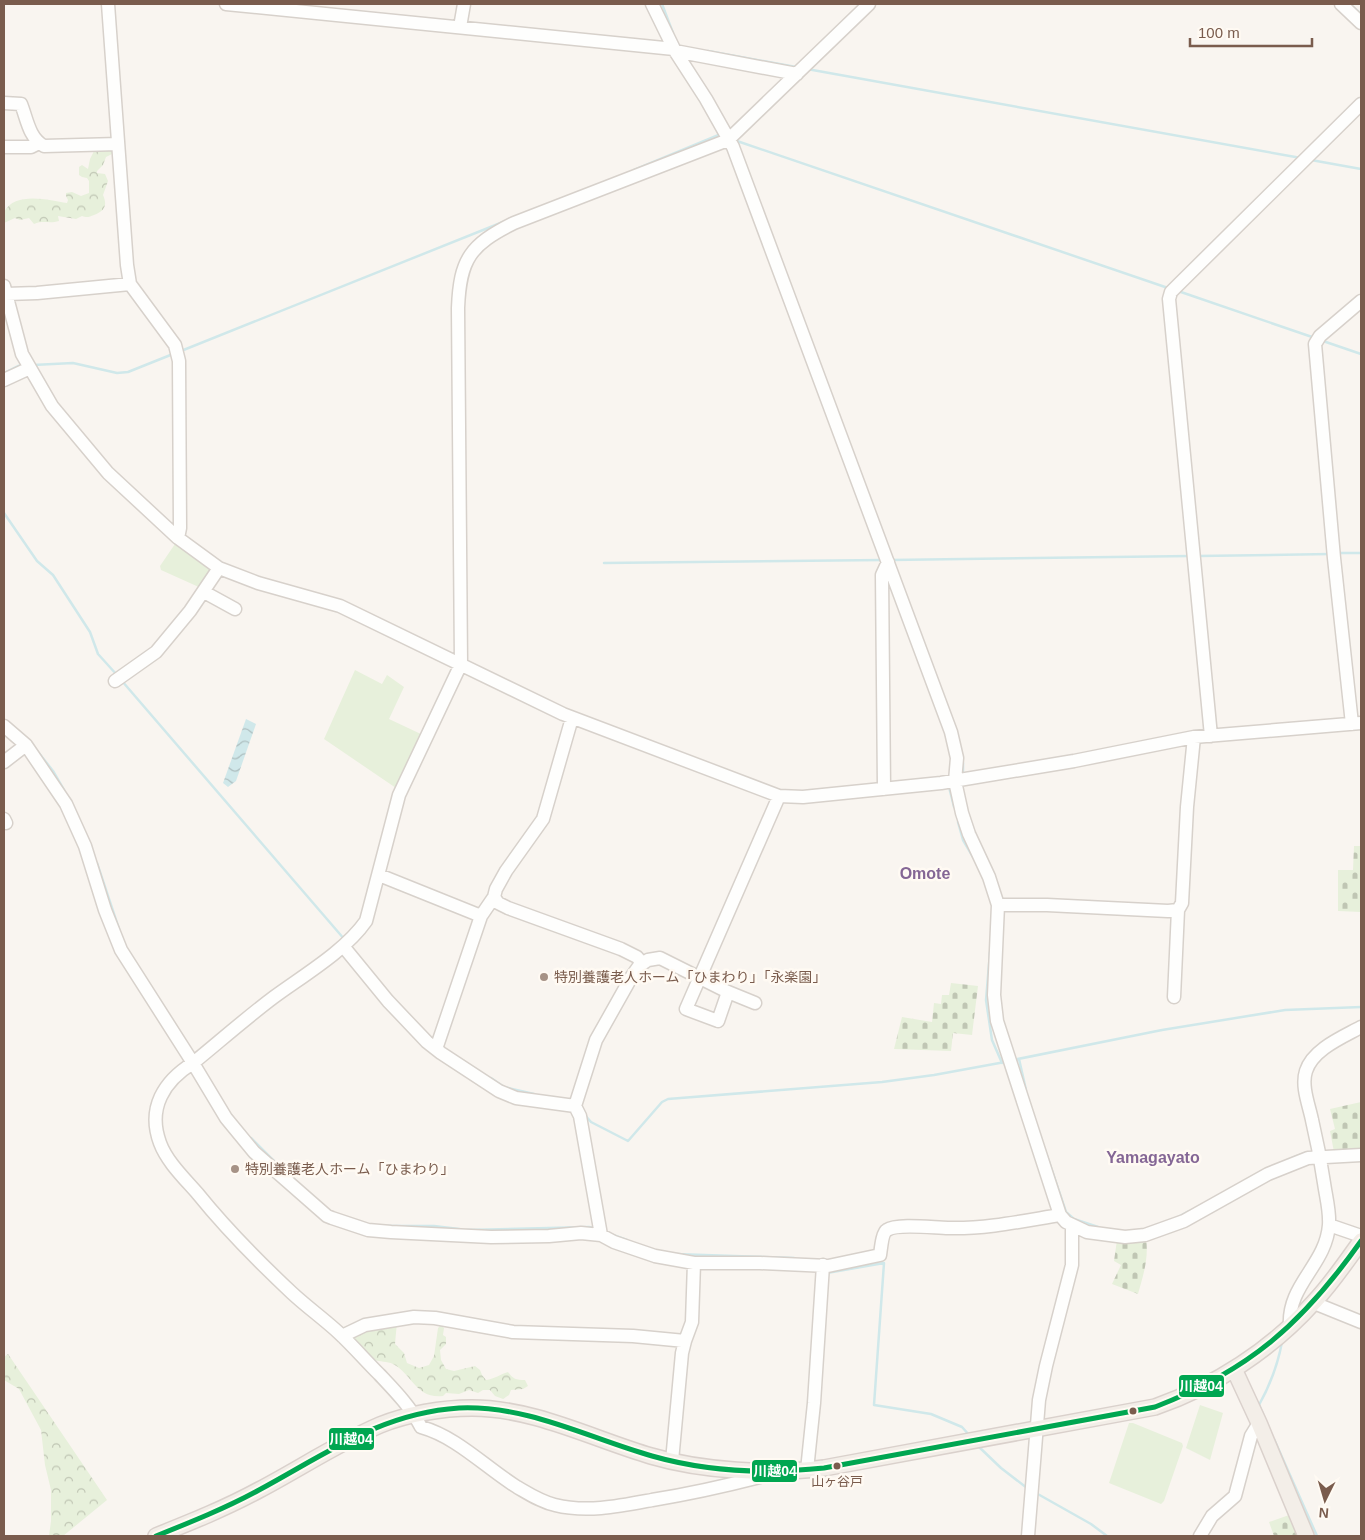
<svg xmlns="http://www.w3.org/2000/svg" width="1365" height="1540" viewBox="0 0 1365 1540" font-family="Arial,'Noto Sans JP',sans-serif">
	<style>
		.green { fill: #e7f0db }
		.forest { fill: url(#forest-crowns) }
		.cemetery { fill: url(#cemetery-stones) }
		.water { fill: url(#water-waves) }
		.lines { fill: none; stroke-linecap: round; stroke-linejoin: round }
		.stream { stroke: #d0e8ea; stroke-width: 2.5 }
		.minor-casing { stroke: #d7d1cb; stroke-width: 15 }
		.major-casing { stroke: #dad1cc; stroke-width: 18 }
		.minor { stroke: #fefefd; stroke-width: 12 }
		.major { stroke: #f3eee8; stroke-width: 15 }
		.bus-1-casing { stroke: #fffaf3; stroke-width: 9 }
		.bus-1 { stroke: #00a651; stroke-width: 5 }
		.poi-dot { fill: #a69286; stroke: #fffaf3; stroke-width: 2 }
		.bus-dot { fill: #7a5c4d; stroke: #fffaf3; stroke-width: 2 }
		.labels { text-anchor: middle; stroke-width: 5; stroke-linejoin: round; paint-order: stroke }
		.bus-label { font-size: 13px; fill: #7a5c4d; stroke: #fffaf3 }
		.poi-label { font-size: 14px; fill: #7a5c4d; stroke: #fffaf3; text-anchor: start }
		.quarter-label { font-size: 16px; font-weight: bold; fill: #846695; stroke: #fffaf3 }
		.line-badge { stroke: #fffaf3; stroke-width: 2 }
		.badge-label { font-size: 14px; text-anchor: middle; font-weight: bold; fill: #fff }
	</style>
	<defs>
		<pattern id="forest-crowns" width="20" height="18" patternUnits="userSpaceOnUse" patternTransform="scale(1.25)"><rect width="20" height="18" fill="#e7f0db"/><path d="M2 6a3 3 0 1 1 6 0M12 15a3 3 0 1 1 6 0" fill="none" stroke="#c0c6b4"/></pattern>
		<pattern id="cemetery-stones" width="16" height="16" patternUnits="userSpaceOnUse" patternTransform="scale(1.25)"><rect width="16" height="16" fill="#e7f0db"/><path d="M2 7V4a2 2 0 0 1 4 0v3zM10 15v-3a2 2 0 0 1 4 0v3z" fill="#c0c6b4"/></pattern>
		<pattern id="water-waves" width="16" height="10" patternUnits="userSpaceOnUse" patternTransform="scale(1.25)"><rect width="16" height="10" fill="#d0e8ea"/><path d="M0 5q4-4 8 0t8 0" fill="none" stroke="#aebfc0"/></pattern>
	</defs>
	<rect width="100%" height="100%" fill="#f9f5f0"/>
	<path class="green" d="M175,544L214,572L201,588L161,570L160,566Z
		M355,670L382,684L387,675L404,687L389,719L423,735L396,788L324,739Z
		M1200,1405L1223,1413L1210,1460L1186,1448Z
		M1129,1423H1133L1182,1443L1183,1446L1164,1501L1161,1504L1109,1483Z"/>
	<path class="forest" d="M96,147L113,150L112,154L106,157L103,165L97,171V173L105,174L108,181L103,195C108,206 104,211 94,215C89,217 87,218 82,216L76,219L58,216L59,221C50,224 43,220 34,224L29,218L20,220L15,218L4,223V212C15,191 49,200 67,203L68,200L66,196V193L72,192L81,196L89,193V181L87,178L82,177L79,175V167L82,165L88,169L90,159Z
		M397,1322L395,1344L404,1353L407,1363L419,1368L429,1365L434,1356L438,1328L441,1325L444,1328L443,1335L446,1337V1344L440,1350L441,1360L446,1369L454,1371L475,1366L480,1370L482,1375L486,1380C495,1379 500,1374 508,1372C513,1379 516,1380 525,1380L528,1386L523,1389L511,1390L509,1395L503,1399L495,1396L490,1390H483L478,1393L469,1390L459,1394L446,1393L443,1396C416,1399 413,1375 393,1364C387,1361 380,1362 374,1360C367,1358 353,1341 352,1334Z
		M8,1354L107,1500L63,1536H49L51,1521V1490L45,1465L41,1430L19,1389L4,1380V1357Z"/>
	<path class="cemetery" d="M1354,846H1361V912L1338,911V870H1353Z
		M951,983L978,986L972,1035L953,1033L951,1051L894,1049L902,1017L932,1022L934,1003L941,1004L942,995H949Z
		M1361,1102V1151L1334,1152L1330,1131L1335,1129L1330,1109Z
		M1146,1239C1149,1258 1143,1276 1138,1294L1112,1284L1121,1265L1114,1261L1117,1240Z
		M1292,1514L1301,1536H1274L1269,1522Z"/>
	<path class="water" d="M246,719L256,724L236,781L228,787L223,783Z"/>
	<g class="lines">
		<path class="stream" d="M662,4L673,33
			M1350,4L1361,14
			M708,51L796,67
			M807,69L1301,158
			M737,141L1168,288
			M1311,160L1361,169
			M634,170L721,134
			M1178,291L1315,338
			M1323,341L1361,354
			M181,351L503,222
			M33,365L73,363L117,373L128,372L173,354
			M4,373L18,366L23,365
			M4,513L37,561L53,575L90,632L98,654L117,675
			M1338,553H1361
			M1198,556L1330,554
			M891,560L1190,556
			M604,563L883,560
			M122,681L345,940
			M31,743L53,771L64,790
			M960,774L963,771V763
			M950,786L949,787L954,807
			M958,822L963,840L976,862
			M97,863L119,929
			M990,952L986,1000L992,1040L1002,1063
			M1019,1059L1026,1090
			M1013,1060L1162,1030L1285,1010L1361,1007
			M491,1078L504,1087L534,1094
			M584,1114L591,1122L628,1141L662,1102L668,1099L882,1082L934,1075L1005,1062
			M251,1138L277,1164
			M1045,1150L1066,1212L1074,1219L1098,1227
			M1292,1158L1305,1153
			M1178,1217L1189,1211
			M387,1226H434L459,1229
			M467,1230L589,1227L594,1228
			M613,1235L627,1240
			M675,1254L794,1258
			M827,1273L884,1263L874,1405L931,1414L962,1427L970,1436
			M1292,1290L1298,1279
			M1263,1414L1259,1405C1270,1385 1278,1364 1282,1342
			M1274,1439L1317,1536
			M978,1446L1001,1468L1027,1488
			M1036,1493L1091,1524L1107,1536"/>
		<defs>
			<path id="minor" d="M108,4L127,265L130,284L175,345L179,361L180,528L178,538
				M226,4L674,49
				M652,4L675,51L706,99L733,147L951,732L957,758L955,781L962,813L969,834L989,877L998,905L994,995L997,1021L1060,1215L1066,1222L1087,1232L1125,1237L1145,1235L1184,1221L1268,1174L1308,1158L1361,1155
				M1341,4L1361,23
				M460,27L464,4
				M675,51L797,74
				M4,103L21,104C27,119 29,138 44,146L118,144
				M4,147H31L39,143
				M4,286L22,354L52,406L108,473L178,538L219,568L258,583L340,606L563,714L779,796L803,797L941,783L1074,761L1194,737L1361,723
				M6,294L37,293L130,284
				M4,380L30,368
				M204,592L235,609
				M115,681L156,652L190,611L219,568
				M572,718L543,819L506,871L496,889L494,897L498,903L508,908L621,949L637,957L642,963
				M1352,724L1334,558L1315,344L1320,336L1361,301
				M4,726L26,745L66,804L85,846L105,910L121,950L193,1063L226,1118L254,1152L327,1216L332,1218L368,1230L391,1232L491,1237L549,1236L581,1233L601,1235L614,1242L655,1256L694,1263H760L828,1266L880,1255C881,1249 882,1233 887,1230C897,1223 935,1228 948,1228C986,1229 1023,1221 1060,1215
				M1211,736L1169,299L1171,292L1179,284L1361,104
				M4,762L26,745
				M884,789L882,575L888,562
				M4,819L6,823
				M379,875L481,916
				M998,905H1047L1168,911L1178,910L1182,903L1187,807L1194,737
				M343,946L388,1001L427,1042L441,1053L499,1091L516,1098L575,1106L596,1040L632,976L639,966L648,960L660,958L728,992L755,1003
				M728,992L718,1021L686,1009L779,796
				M1174,997L1178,910
				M436,1049L481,916L494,897
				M575,1106L580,1116L601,1235
				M1329,1225L1361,1236
				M1314,1303L1361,1322
				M1290,1326C1287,1285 1326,1265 1329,1225C1330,1211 1326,1197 1324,1183C1321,1162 1317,1141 1312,1120C1309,1105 1301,1086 1306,1071C1313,1049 1343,1037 1361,1027
				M342,1336L365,1325L414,1317L435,1318L513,1332L633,1336L685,1341
				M672,1461L682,1353L685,1341L692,1322L694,1263
				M807,1470L814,1403L823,1265
				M769,1473L760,1477C725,1486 689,1494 652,1500C620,1506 587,1513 555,1505C541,1502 529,1494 517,1487C485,1467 457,1437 421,1427C410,1406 394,1390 379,1374C365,1360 353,1346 339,1333C324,1319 307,1307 292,1293C259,1262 227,1230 198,1194C185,1179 167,1162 160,1143C147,1108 164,1081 193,1063C220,1041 246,1018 274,997C304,975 345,951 366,921L399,795L461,664L458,308C460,259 470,245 514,223L728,140L869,4
				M1028,1536L1039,1400L1046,1366L1072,1265V1226
				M1200,1536L1212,1516L1235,1496L1251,1436L1259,1423"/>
			<path id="major" d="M1234,1369L1259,1423L1306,1536
				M156,1536C191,1522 226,1508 259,1490C299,1469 338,1443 380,1425C407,1414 442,1408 472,1408C534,1408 593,1439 651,1456C702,1471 771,1475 824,1468L1155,1407C1215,1386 1271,1350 1314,1302C1332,1283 1346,1262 1361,1241"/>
		</defs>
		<use href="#minor" class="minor-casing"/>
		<use href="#major" class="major-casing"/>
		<use href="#minor" class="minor"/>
		<use href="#major" class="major"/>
		<defs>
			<path id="bus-1" d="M156,1536C191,1522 226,1508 259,1490C326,1454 381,1413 459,1408C528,1405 588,1438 652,1456C708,1472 767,1474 824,1468L1155,1407C1250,1370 1303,1323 1361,1241"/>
		</defs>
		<use href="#bus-1" class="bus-1-casing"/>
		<use href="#bus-1" class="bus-1"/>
	</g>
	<g class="poi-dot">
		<circle cx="544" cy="977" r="5"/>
		<circle cx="235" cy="1169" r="5"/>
	</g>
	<g class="bus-dot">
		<circle cx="1133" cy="1411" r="4.5"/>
		<circle cx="837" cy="1466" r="4.5"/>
	</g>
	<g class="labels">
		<g class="bus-label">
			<text x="837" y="1486">山ヶ谷戸</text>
		</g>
		<g class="poi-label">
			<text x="554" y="982">特別養護老人ホーム「ひまわり」「永楽園」</text>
			<text x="245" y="1174">特別養護老人ホーム「ひまわり」</text>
		</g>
		<g class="quarter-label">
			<text x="925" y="879">Omote</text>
			<text x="1153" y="1163">Yamagayato</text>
		</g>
	</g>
	<g class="line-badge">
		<rect x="1178" y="1374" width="47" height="24" rx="5" fill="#00a651"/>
		<rect x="328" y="1427" width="47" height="24" rx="5" fill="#00a651"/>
		<rect x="751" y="1459" width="47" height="24" rx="5" fill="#00a651"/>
	</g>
	<g class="badge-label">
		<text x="1201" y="1391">川越04</text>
		<text x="351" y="1444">川越04</text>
		<text x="775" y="1476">川越04</text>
	</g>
	<rect width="1365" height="1540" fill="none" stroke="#7a5c4d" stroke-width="10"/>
	<g transform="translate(1325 1500) rotate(185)" stroke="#fffaf3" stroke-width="4" paint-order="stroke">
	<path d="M0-4L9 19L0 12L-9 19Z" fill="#7a5c4d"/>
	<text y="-8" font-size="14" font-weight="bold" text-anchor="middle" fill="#7a5c4d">N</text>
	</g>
	<path d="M1190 38v8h122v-8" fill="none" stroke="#7a5c4d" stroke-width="2.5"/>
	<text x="1198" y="38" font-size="15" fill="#7a5c4d" stroke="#fffaf3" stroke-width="4" paint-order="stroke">100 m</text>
</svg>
